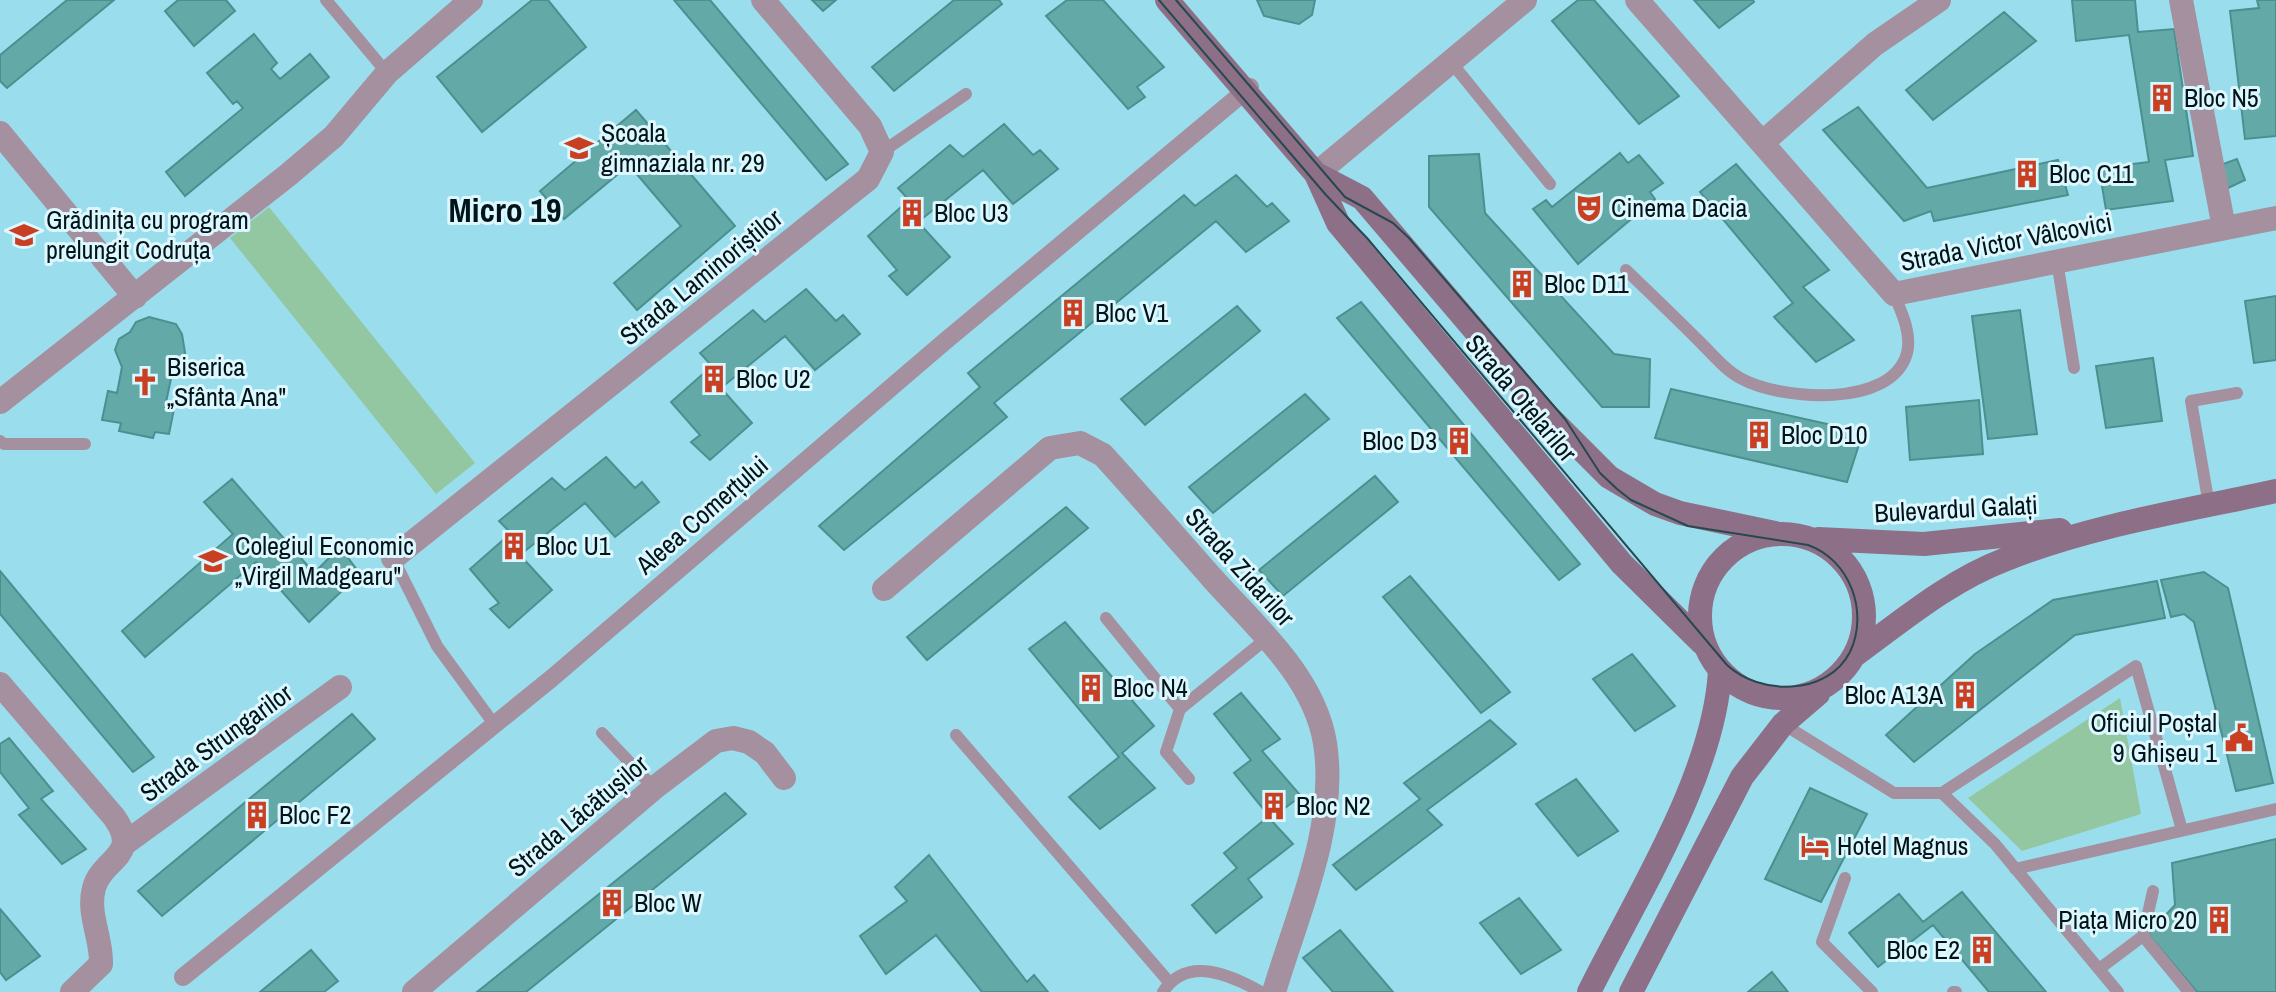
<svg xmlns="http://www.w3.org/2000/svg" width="2276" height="992" viewBox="0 0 2276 992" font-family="'Archivo Narrow',sans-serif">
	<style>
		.green { fill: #92c7a2 }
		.building { fill: #63a9a8; stroke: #4a908f; stroke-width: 2 }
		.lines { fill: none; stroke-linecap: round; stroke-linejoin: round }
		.service { stroke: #a4909f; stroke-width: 12 }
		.pedestrian { stroke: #a4909f; stroke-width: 18 }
		.minor { stroke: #a4909f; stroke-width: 24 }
		.tertiary { stroke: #a4909f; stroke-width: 24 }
		.secondary { stroke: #8d7087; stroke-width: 24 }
		.tram { stroke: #284850; stroke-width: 2 }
		.labels { text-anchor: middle; stroke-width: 6; stroke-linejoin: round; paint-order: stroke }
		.poi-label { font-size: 26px; fill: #001419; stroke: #ddf7fe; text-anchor: start }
		.street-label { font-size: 26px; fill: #001419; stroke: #ddf7fe }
		.district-label { font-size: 34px; font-weight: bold; fill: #001419; stroke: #ddf7fe }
	</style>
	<rect width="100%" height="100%" fill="#9adeed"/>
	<path class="green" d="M269,207L475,463L436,494L230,238Z
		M2120,698L2141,814L2022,851L1968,798Z"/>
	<path class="building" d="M67,0H114L7,88L0,81V55Z
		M178,0H226L235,11L194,46L165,11Z
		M532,0H548L586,47L482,132L437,77Z
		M674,0H710L848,164L826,180Z
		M812,0H836L823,11Z
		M954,0H999L1002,4L894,91L872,67Z
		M1067,0H1103L1164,67L1137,87L1145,97L1128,109L1046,16Z
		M1257,0H1315L1312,15L1299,24L1264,16Z
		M1578,0H1594L1679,96L1639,124L1552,21Z
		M1694,0H1753L1754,2L1719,28Z
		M2072,0H2135L2138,32L2174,29L2193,156L2165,160L2173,201L2106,210L2099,168L2149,162L2129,35L2076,41Z
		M2257,0H2276V136L2245,139L2230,11L2259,8Z
		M2004,12L2036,41L1933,120L1906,90Z
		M254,34L277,63L271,69L280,79L310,54L329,77L185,196L166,172L243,108L237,101L233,104L207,73Z
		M1858,107L1927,188L2058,160L2068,195L1934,221L1931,211L1904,221L1823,130Z
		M636,110L735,226L637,310L614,283L681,226L629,165L564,219L540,191Z
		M1004,124L1033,155L1040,150L1058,169L1013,204L983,170L918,222L950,257L907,295L889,276L897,270L868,236L909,200L898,188L950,145L963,157Z
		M1620,153L1628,163L1639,155L1663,183L1650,192L1655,199L1578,264L1533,209L1546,200L1552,207Z
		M1479,154L1485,213L1614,354L1650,359L1649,407H1602L1429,207V156Z
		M2237,159L2245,180L2228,188L2220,165Z
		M1736,164L1829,270L1803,287L1854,340L1816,362L1774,317L1793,303L1700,192Z
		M1236,175L1267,207L1272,203L1289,221L1246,252L1216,221L994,403L1007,417L844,550L819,526L980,387L968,373L1184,195L1195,206Z
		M806,289L836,321L843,315L860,334L815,370L785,336L721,388L752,423L710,460L691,442L700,435L671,402L712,366L700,353L753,310L765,322Z
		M2276,296V360L2254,363L2245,301Z
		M1361,302L1580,564L1559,580L1337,318Z
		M1237,306L1260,331L1145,425L1121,399Z
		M2020,310L2037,434L1988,439L1972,316Z
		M149,317L176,324L182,334L187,365L172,374L165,407L174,409L169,434L155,432L153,438L119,431L121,423L102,420L108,391L117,393L122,367L115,350L119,339L130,332L136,322Z
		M2153,358L2162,421L2106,428L2096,366Z
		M1671,389L1863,432L1847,482L1655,438Z
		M1305,394L1329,419L1213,513L1189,487Z
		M1979,400L1983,454L1910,460L1906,407Z
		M606,457L635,488L642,482L659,502L615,537L585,503L520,555L552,590L509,628L490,609L499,603L470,569L511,533L499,521L552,478L565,490Z
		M1375,476L1398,502L1283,596L1259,570Z
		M232,479L314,573L340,547L360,574L309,622L256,562L145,657L122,631L233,534L204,502Z
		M1066,507L1088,528L927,660L907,637Z
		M0,571L154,757L133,772L0,614Z
		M2204,572L2228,588L2273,783L2236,791L2194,622L2184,614L2171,617L2161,580Z
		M1410,576L1510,692L1481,713L1383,597Z
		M2157,581L2165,618L2075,635L1914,762L1886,735L1975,654L2053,600Z
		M1065,622L1154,726L1122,753L1155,788L1100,829L1069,797L1119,757L1029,649Z
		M1632,654L1675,706L1635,731L1593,679Z
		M1241,693L1280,739L1262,751L1301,796L1270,819L1293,844L1248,879L1262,897L1216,933L1192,905L1237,868L1224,853L1269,816L1234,773L1251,760L1214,714Z
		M352,714L375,739L162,916L138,891Z
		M1490,720L1516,744L1427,810L1442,825L1356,890L1333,865L1420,799L1404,783Z
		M9,738L53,791L41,799L86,849L62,864L19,815L29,808L0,772V744Z
		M1576,779L1618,831L1578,856L1536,804Z
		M1810,788L1867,814L1821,902L1765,879Z
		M725,793L746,814L526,992H477Z
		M2276,839V992H2197L2148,934L2175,905L2172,863Z
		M929,855L1027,982L1034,975L1048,992H982L936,935L886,974L860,936L907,901L895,887Z
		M1962,892L2046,992H1989L1933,925L1878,967L1849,933L1899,894L1923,922Z
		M1519,898L1561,950L1521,974L1480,923Z
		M0,909L40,956L6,980L0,972Z
		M1340,930L1393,992H1333L1303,958Z
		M311,950L338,981L324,992H260Z
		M1772,972L1788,992H1748Z"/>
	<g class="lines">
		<path class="service" d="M326,0L387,73
			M1451,62L1550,184
			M882,152L966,94
			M2057,261L2074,368
			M1626,270C1651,294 1676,318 1701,343C1713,355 1726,371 1742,379C1781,400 1892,409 1907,353C1912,333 1901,311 1894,294
			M0,441L4,444H85
			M2209,505L2191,401L2237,393
			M393,558L437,646L494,724
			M1106,618L1180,709L1266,639
			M1180,709L1166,752L1189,779
			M1783,724L1894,793H1942
			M602,733L654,788
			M956,735L1169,982
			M2015,869L2276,809
			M1845,878L1822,942L1872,992
			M2143,936L2189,992
			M2099,969L2143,936L2153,891
			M1163,992C1187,955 1231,975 1261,992
			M1953,992H1956
			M2118,992L1995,844L1942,793L2136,666L2182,830"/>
		<path class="pedestrian" d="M183,977L552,678L943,343L1250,87"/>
		<path class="minor" d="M1637,0L1894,294L2276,218
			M2181,0L2224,228
			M0,133L135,297
			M1762,143L1875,44L1939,0
			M0,402L288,175L334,136L387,73L471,0
			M393,558L868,179L882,152L870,126L763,0
			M884,589L1050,448L1080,443L1103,455C1140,496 1176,537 1213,579C1255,626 1314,676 1325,743C1338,826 1297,914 1274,992
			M0,684L114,817C142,856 102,858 94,888C87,914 102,938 101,964L72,992
			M124,844L340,687
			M414,992L654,788L716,741L733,738L749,742L765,753L784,778"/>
		<path class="tertiary" d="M1316,174L1525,0"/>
		<path class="secondary" d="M1167,0L1316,174L1338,223L1622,564L1702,643
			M1316,174L1362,198L1547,415L1609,477L1655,504L1680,513L1775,533
			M1700 616a82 82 0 1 1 164 0a82 82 0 1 1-164 0Z
			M1818,539L1924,544L2060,530
			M1855,655C1902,621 1949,581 2004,560C2091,525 2185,511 2276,491
			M1589,992C1636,897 1714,776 1720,671
			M1631,992L1742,777L1783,724L1818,694"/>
		<path class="tram" d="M1159,0L1326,195L1367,238L1727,665C1759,695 1827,697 1850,652C1869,612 1850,560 1808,545L1688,526L1631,500L1617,489L1600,473L1565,419L1409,238L1393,223L1345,197L1176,0"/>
	</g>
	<defs>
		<symbol id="building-bare" viewBox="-9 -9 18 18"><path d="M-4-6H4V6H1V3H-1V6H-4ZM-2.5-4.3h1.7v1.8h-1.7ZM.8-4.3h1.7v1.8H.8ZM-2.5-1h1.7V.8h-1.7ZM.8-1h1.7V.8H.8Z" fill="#c93f22" stroke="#ddf7fe" stroke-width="2.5" paint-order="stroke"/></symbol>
		<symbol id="school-bare" viewBox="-9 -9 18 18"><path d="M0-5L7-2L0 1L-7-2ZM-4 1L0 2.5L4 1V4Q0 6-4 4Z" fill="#c93f22" stroke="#ddf7fe" stroke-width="2.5" paint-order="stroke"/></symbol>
		<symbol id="theatre-bare" viewBox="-9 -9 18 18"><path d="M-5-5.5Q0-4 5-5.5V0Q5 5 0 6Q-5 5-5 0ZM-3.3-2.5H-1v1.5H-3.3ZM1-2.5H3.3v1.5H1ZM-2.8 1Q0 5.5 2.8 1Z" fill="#c93f22" stroke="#ddf7fe" stroke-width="2.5" paint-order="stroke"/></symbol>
		<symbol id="church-bare" viewBox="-9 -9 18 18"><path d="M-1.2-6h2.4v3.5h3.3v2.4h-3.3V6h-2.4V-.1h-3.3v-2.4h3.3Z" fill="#c93f22" stroke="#ddf7fe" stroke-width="2.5" paint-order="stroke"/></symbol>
		<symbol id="university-bare" viewBox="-9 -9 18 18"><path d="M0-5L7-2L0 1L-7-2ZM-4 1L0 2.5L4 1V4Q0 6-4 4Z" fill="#c93f22" stroke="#ddf7fe" stroke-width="2.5" paint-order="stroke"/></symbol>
		<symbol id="civic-bare" viewBox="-9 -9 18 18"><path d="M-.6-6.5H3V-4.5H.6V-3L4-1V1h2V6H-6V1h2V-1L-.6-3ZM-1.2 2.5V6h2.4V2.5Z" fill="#c93f22" stroke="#ddf7fe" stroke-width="2.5" paint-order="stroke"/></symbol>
		<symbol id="hotel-bare" viewBox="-9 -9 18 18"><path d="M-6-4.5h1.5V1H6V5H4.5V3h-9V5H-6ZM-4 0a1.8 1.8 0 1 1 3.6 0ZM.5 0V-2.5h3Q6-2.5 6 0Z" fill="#c93f22" stroke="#ddf7fe" stroke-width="2.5" paint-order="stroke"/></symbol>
	</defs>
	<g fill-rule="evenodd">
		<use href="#building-bare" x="2142" y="78" width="40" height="40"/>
		<use href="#school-bare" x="559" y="128" width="40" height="40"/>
		<use href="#building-bare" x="2007" y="154" width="40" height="40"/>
		<use href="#theatre-bare" x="1569" y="188" width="40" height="40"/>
		<use href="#building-bare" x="892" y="193" width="40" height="40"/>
		<use href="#school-bare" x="4" y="215" width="40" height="40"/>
		<use href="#building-bare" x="1502" y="264" width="40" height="40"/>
		<use href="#building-bare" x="1053" y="293" width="40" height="40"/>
		<use href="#building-bare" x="694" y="359" width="40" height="40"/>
		<use href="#church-bare" x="125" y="362" width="40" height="40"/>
		<use href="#building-bare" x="1739" y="415" width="40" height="40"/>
		<use href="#building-bare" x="1439" y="421" width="40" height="40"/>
		<use href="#building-bare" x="494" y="526" width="40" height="40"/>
		<use href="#university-bare" x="193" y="541" width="40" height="40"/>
		<use href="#building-bare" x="1071" y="668" width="40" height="40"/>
		<use href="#building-bare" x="1945" y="675" width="40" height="40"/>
		<use href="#civic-bare" x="2219" y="718" width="40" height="40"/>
		<use href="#building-bare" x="1254" y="786" width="40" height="40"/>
		<use href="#building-bare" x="237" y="795" width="40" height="40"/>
		<use href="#hotel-bare" x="1795" y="826" width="40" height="40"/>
		<use href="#building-bare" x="592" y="883" width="40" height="40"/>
		<use href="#building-bare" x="2199" y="900" width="40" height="40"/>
		<use href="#building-bare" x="1962" y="930" width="40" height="40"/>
	</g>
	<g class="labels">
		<g class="poi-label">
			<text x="2184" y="107">Bloc N5</text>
			<text x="601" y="142">Școala<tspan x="601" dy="30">gimnaziala nr. 29</tspan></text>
			<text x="2049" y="183">Bloc C11</text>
			<text x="1611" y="217">Cinema Dacia</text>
			<text x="934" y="222">Bloc U3</text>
			<text x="46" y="229">Grădinița cu program<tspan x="46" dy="30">prelungit Codruța</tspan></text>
			<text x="1544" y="293">Bloc D11</text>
			<text x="1095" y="322">Bloc V1</text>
			<text x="167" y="376">Biserica<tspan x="167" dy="30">„Sfânta Ana"</tspan></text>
			<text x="736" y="388">Bloc U2</text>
			<text x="1781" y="444">Bloc D10</text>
			<text x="1437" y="450" text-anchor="end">Bloc D3</text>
			<text x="235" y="555">Colegiul Economic<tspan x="235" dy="30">„Virgil Madgearu"</tspan></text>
			<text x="536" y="555">Bloc U1</text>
			<text x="1113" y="697">Bloc N4</text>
			<text x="1943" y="704" text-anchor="end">Bloc A13A</text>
			<text x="2217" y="732" text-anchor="end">Oficiul Poștal<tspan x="2217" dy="30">9 Ghișeu 1</tspan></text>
			<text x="1296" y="815">Bloc N2</text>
			<text x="279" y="824">Bloc F2</text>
			<text x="1837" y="855">Hotel Magnus</text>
			<text x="634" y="912">Bloc W</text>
			<text x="2197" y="929" text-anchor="end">Piața Micro 20</text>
			<text x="1960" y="959" text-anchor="end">Bloc E2</text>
		</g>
		<g class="street-label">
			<text transform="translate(2006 242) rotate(-11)" y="9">Strada Victor Vâlcovici</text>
			<text transform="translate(701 277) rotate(-39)" y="9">Strada Laminoriștilor</text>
			<text transform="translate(1521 398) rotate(50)" y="9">Strada Oțelarilor</text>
			<text transform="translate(1956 509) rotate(-3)" y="9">Bulevardul Galați</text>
			<text transform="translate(702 515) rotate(-41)" y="9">Aleea Comerțului</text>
			<text transform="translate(1240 567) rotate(48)" y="9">Strada Zidarilor</text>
			<text transform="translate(216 743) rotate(-36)" y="9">Strada Strungarilor</text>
			<text transform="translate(578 816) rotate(-40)" y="9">Strada Lăcătușilor</text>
		</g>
		<g class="district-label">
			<text x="505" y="222">Micro 19</text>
		</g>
	</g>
</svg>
